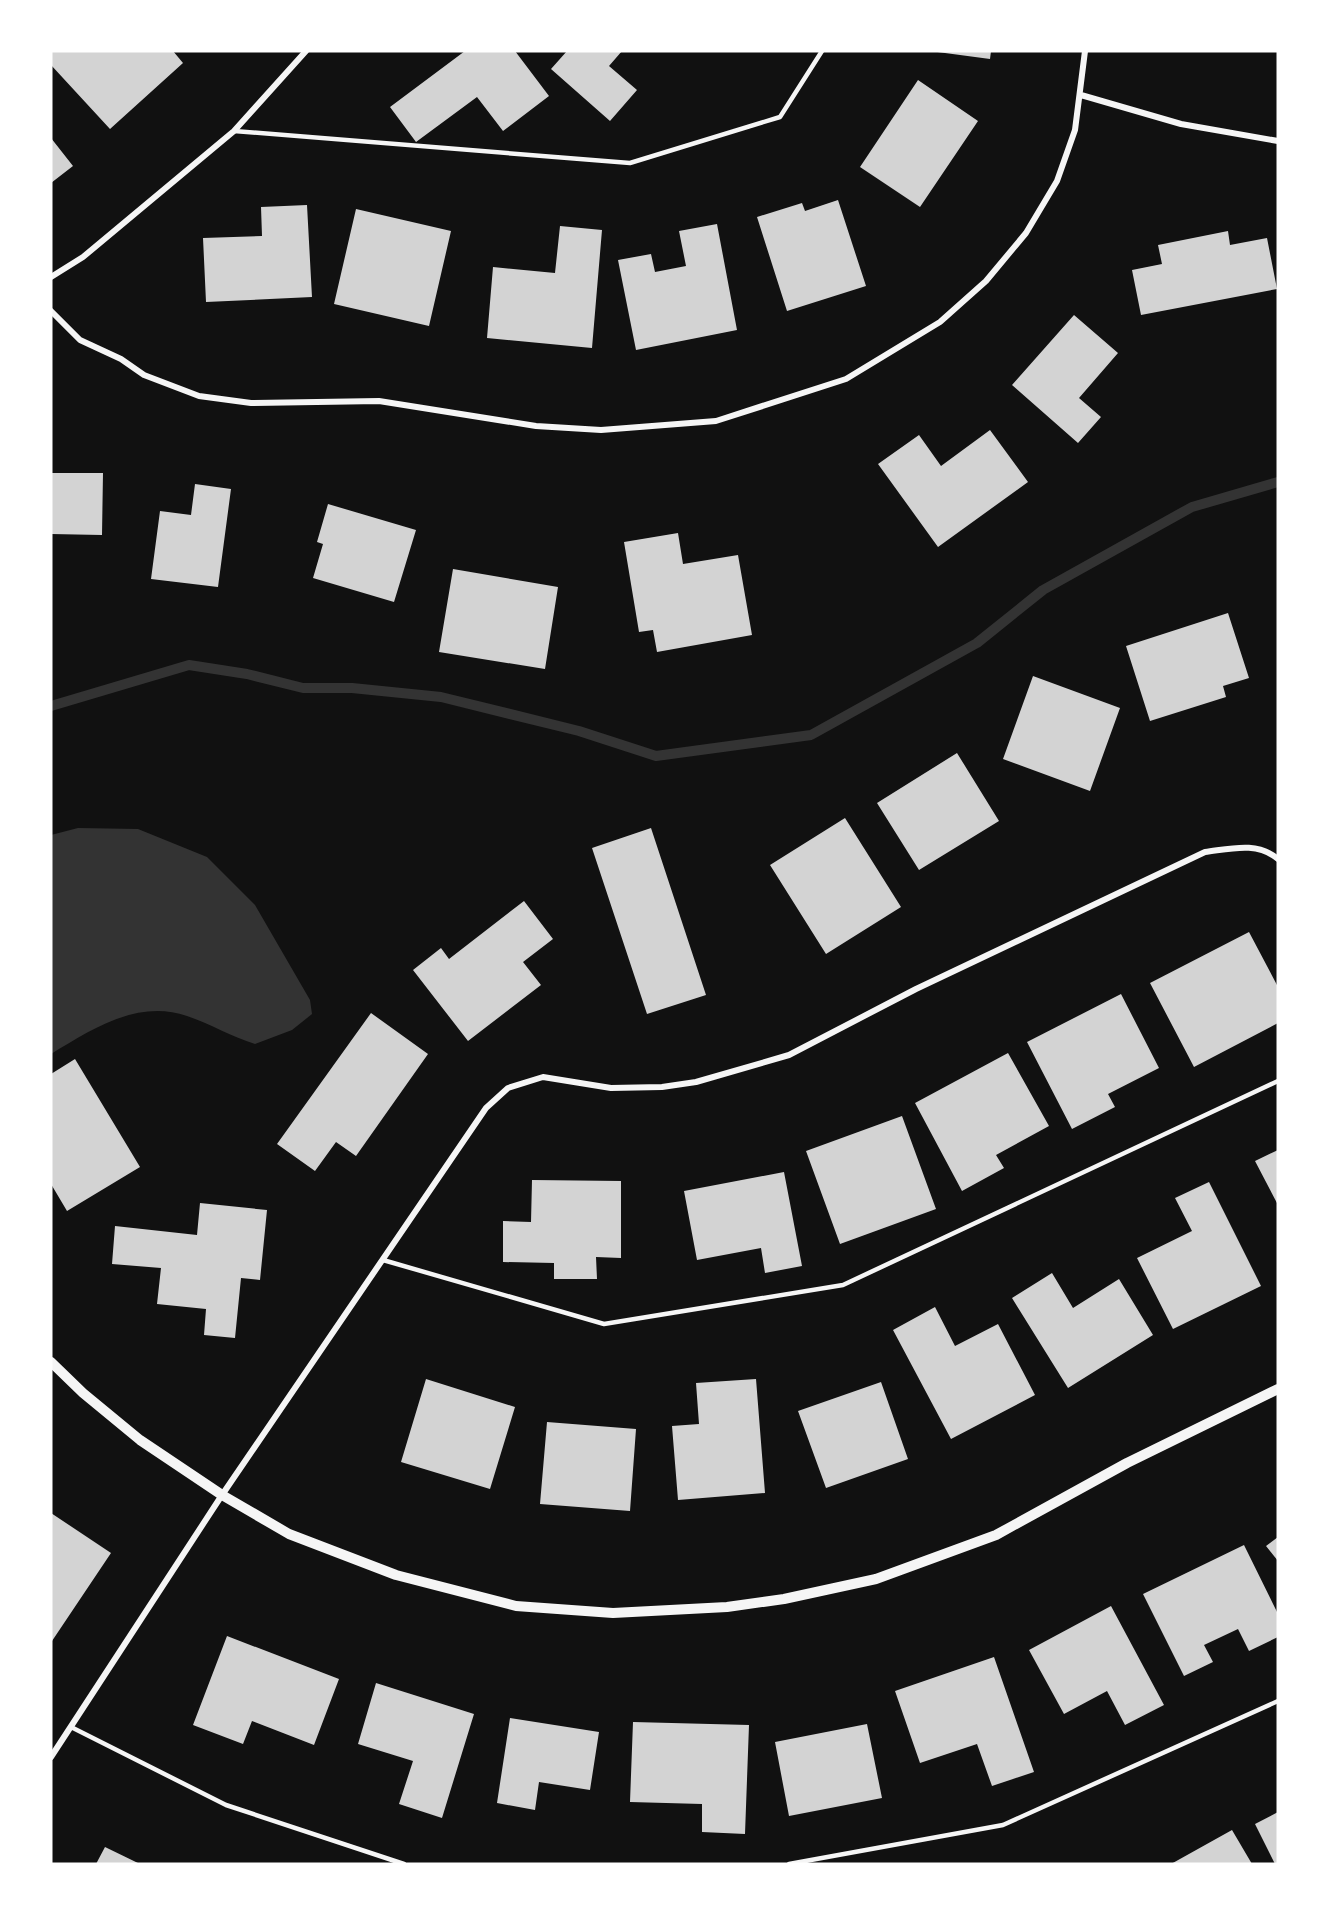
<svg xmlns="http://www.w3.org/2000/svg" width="1329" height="1915" viewBox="0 0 1329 1915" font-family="'Noto Serif',serif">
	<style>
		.water { fill: #333 }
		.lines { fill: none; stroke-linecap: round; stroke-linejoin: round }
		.stream { stroke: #333; stroke-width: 10 }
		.building { fill: #d3d3d3 }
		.service { stroke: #f5f5f5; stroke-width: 4.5 }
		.minor { stroke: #f5f5f5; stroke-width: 6 }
		.tertiary { stroke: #f5f5f5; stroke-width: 10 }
	</style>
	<rect width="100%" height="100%" fill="#111"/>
	<path class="water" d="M78,828L138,829L207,857L255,905L310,1000L312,1014L292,1030L255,1044C232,1037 211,1024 187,1016C138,999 92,1029 51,1054V835Z"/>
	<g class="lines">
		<path class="stream" d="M51,706L189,665L247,674L303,688H352L441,697L579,731L656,756L811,735L977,643L1043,590L1192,507L1278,482"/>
	</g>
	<path class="building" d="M51,51H173L183,63L110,129L51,65Z
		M465,51H515L549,96L503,131L477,97L416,142L390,107Z
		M567,51H622L609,66L637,90L610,121L551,69Z
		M930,51H991L990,59Z
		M918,80L978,121L920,207L860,167Z
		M51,138L73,166L51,183Z
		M838,200L866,286L787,311L757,217L802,203L805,211Z
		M307,205L312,297L206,302L203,238L262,236L261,207Z
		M356,209L451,231L429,326L334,304Z
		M717,224L737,330L636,350L618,260L651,254L655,272L686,266L679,231Z
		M560,226L602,230L592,348L487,338L493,267L555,273Z
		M1228,231L1230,245L1267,238L1277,289L1141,315L1132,270L1162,264L1158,245Z
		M1074,315L1118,353L1079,398L1101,417L1078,443L1012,385Z
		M990,430L1028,482L938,547L878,464L919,435L941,466Z
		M51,473H103L102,535L51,534Z
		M195,484L231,489L218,587L151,579L160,511L191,515Z
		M328,504L416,530L394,602L313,578L323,544L317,542Z
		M678,533L683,564L738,555L752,635L657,652L653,630L639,632L624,542Z
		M453,569L558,587L545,669L439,652Z
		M1228,613L1249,678L1223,686L1226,697L1150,721L1126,646Z
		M1033,676L1120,708L1090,791L1003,759Z
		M957,753L999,821L919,870L877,803Z
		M845,818L901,907L826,954L770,865Z
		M651,828L706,995L647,1014L592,848Z
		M524,901L553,939L523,962L541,985L468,1041L413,970L441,948L449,959Z
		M1249,932L1278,987V1023L1194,1067L1150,983Z
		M1121,994L1159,1068L1108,1094L1115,1107L1072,1129L1027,1042Z
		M371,1013L428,1054L356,1156L336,1142L315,1171L277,1144Z
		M1008,1053L1049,1126L996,1155L1004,1168L962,1191L915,1103Z
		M75,1059L140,1167L67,1211L51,1184V1074Z
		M902,1116L936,1209L840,1244L806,1151Z
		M1278,1150V1205L1255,1161Z
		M784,1172L802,1266L765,1273L761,1248L697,1260L684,1191Z
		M532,1180L621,1181V1258L596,1257L597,1279H554V1263L503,1262V1221L531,1222Z
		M1209,1182L1261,1286L1173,1329L1137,1258L1192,1231L1175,1198Z
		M200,1203L267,1210L260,1280L241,1278L235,1338L204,1335L206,1309L157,1304L161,1268L112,1264L115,1226L197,1235Z
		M1052,1273L1073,1308L1119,1279L1153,1335L1068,1388L1012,1298Z
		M935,1307L955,1346L998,1324L1035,1395L951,1439L893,1330Z
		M426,1379L515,1407L490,1489L401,1462Z
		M756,1379L765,1493L678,1500L672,1426L699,1424L696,1383Z
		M881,1382L908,1459L826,1488L798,1411Z
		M547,1422L636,1429L630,1511L540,1504Z
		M51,1513L111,1553L52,1641L51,1640Z
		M1278,1537V1561L1266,1546Z
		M1244,1545L1278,1614V1637L1249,1651L1238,1629L1204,1645L1213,1662L1184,1676L1143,1594Z
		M1111,1606L1164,1705L1125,1725L1107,1691L1064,1714L1029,1650Z
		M227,1636L339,1679L314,1745L252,1721L243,1744L193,1725Z
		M994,1657L1034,1772L992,1786L977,1744L920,1763L895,1691Z
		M376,1683L474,1714L442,1818L399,1804L413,1761L358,1744Z
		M510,1718L599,1732L590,1790L539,1782L535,1810L497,1803Z
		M633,1722L749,1725L745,1834L702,1832V1804L630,1802Z
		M867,1724L882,1798L789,1816L775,1742Z
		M1278,1812V1864H1275L1255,1824Z
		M1232,1830L1252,1864H1171Z
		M105,1847L140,1864H96Z"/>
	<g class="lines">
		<path class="service" d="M234,131L630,163L780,117L822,51
			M383,1260L604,1324L843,1285L1278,1081
			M71,1727L226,1805L404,1864
			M789,1864L1003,1825L1278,1701"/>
		<path class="minor" d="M1081,95L1181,124L1278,141
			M51,277L83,257L234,131L306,51
			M51,311L80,340L121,359L144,375L199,396L251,403L379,401L536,426L601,430L716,421L846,379L940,322L986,281L1026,233L1057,181L1075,130L1085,51
			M51,1757L222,1495L486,1108L508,1088L543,1077L611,1088L662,1087L696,1082L789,1055L916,989L1205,852C1230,849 1257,841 1278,859"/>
		<path class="tertiary" d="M51,1362L83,1393L140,1440L222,1495L289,1534L396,1575L516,1606L613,1613L727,1607L784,1599L876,1579L996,1535L1127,1463L1278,1389"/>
	</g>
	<rect width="1329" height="1915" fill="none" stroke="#ffffff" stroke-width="105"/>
</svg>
